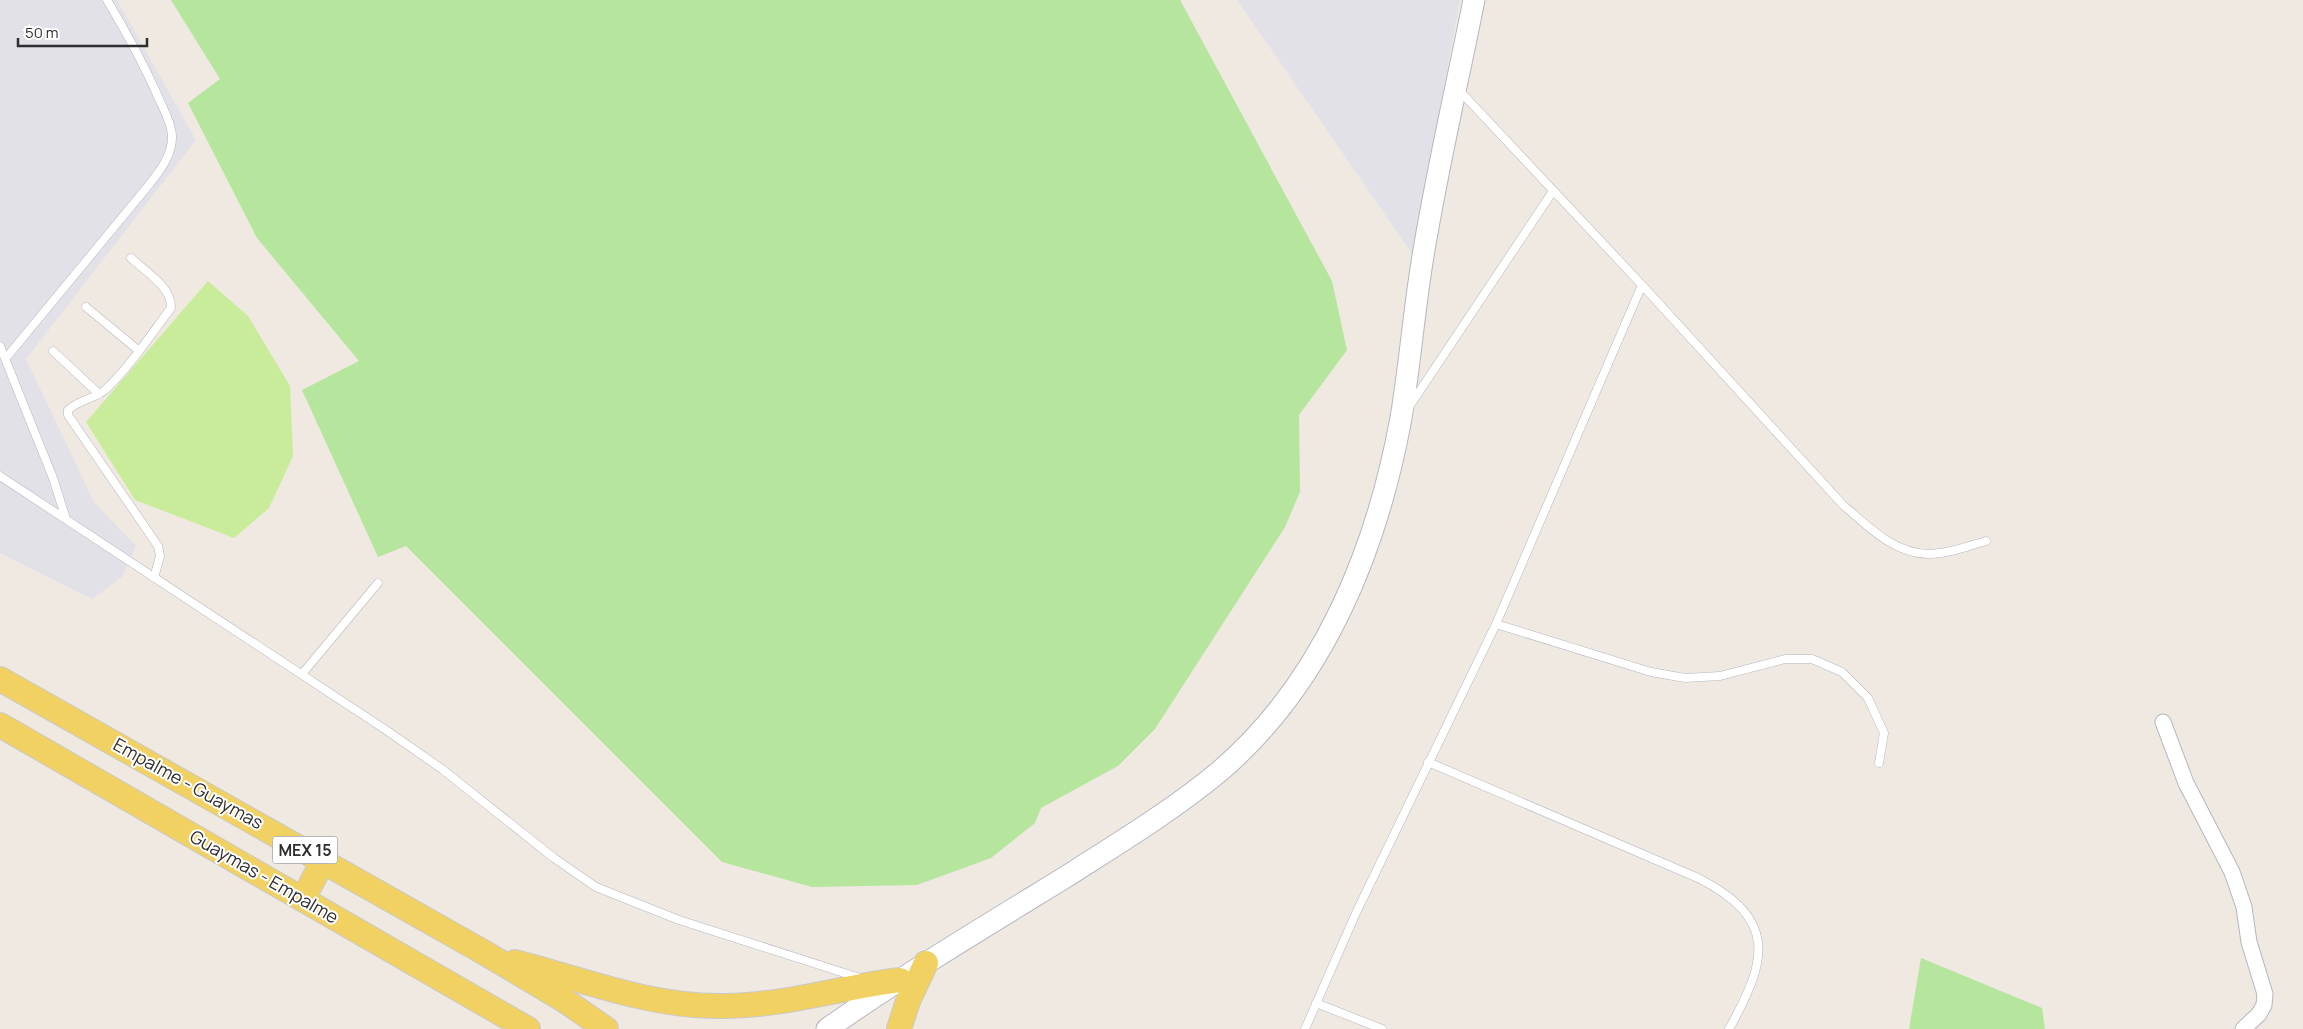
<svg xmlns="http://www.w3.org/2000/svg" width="2303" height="1029" viewBox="0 0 2303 1029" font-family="Manrope,sans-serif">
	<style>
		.industrial { fill: #e3e1e8 }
		.green { fill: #b6e59e }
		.pitch { fill: #c9ec9a }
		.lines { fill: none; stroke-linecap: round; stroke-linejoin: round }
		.lane-casing { stroke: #b4b7c1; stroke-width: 9 }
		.street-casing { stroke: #b4b7c1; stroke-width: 17 }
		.secondary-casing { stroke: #b4b7c1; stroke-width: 23 }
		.primary-casing { stroke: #c9c9c9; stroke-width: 26 }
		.lane { stroke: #fff; stroke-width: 8 }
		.street { stroke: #fff; stroke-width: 15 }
		.secondary { stroke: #fff; stroke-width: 21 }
		.primary { stroke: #f2d163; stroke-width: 24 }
		.labels { text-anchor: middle; stroke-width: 4; stroke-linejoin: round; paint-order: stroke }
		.shield { fill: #fff; stroke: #6d6d6d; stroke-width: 1 }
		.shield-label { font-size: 16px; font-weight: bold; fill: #2e2e2e }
		.street-label { font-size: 18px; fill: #2e2e2e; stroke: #fff }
	</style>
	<rect width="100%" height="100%" fill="#efe9e1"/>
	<path class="industrial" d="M0,0H117L196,140L26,359L94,502L136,546L122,577L92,599L0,553Z
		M1237,0H1460L1413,255Z"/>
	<path class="green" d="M171,0H1180L1332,281L1347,350L1299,415L1300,492L1285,527L1155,729L1118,766L1041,808L1035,823L991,858L917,885L812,887L722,862L406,546L378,557L302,390L359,361L257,238L188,103L220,79Z
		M1921,958L2042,1008L2045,1029H1909Z"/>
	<path class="pitch" d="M208,281L248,316L290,386L293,456L269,508L234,538L135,500L86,422Z"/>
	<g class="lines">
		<defs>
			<path id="lane" d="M131,258C145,271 172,287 171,308C152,333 128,369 105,390C94,399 78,400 68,410V415L158,546L160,556L154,578
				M1642,285L1843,505C1868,526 1894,554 1929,554C1948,554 1968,546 1986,541
				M86,307L138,350
				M0,346L53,478L66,519
				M53,351L99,394
				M6,358L148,186C159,172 173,155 172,135C171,122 164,110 159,99C144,64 126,32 107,0
				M1409,407L1553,191
				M0,476L386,730L442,769L554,858L596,887L679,920L860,978
				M1496,624L1651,672L1685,678L1720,676L1785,659H1812L1842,672L1868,698L1884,733L1879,763
				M302,674L378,583
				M1428,762L1698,878C1779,919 1767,961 1729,1029
				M1316,1003L1382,1029
				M1305,1029L1356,913L1496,624L1642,285L1458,89"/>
			<path id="street" d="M2163,722L2186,783L2232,872L2244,907L2249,942L2265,994L2264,1005L2259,1014L2243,1029"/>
			<path id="secondary" d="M827,1029C904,975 984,927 1064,878C1117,844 1172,811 1220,771C1324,682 1377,549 1401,418C1410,364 1414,310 1423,256C1437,170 1457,85 1474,0"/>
			<path id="primary" d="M0,679L485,953L564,1000L606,1029
				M0,725L528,1029
				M303,899L323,861
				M515,962C585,980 650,1007 723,1006C784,1006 841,987 900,980
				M899,1029L908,1001L926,963"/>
		</defs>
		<use href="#lane" class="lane-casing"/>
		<use href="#street" class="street-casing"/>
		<use href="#secondary" class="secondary-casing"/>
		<use href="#primary" class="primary-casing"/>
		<use href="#lane" class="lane"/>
		<use href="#street" class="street"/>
		<use href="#secondary" class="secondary"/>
		<use href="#primary" class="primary"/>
	</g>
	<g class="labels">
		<rect class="shield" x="272.5" y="836.5" width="65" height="27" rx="4"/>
		<g class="shield-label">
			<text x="305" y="856">MEX 15</text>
		</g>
		<g class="street-label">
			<text transform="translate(188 784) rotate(29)" y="6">Empalme - Guaymas</text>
			<text transform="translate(264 877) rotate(30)" y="6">Guaymas - Empalme</text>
		</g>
	</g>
	<path d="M18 38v8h129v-8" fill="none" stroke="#2e2e2e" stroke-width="2.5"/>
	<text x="25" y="38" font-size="15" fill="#2e2e2e" stroke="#ffffff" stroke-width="4" paint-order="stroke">50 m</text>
</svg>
